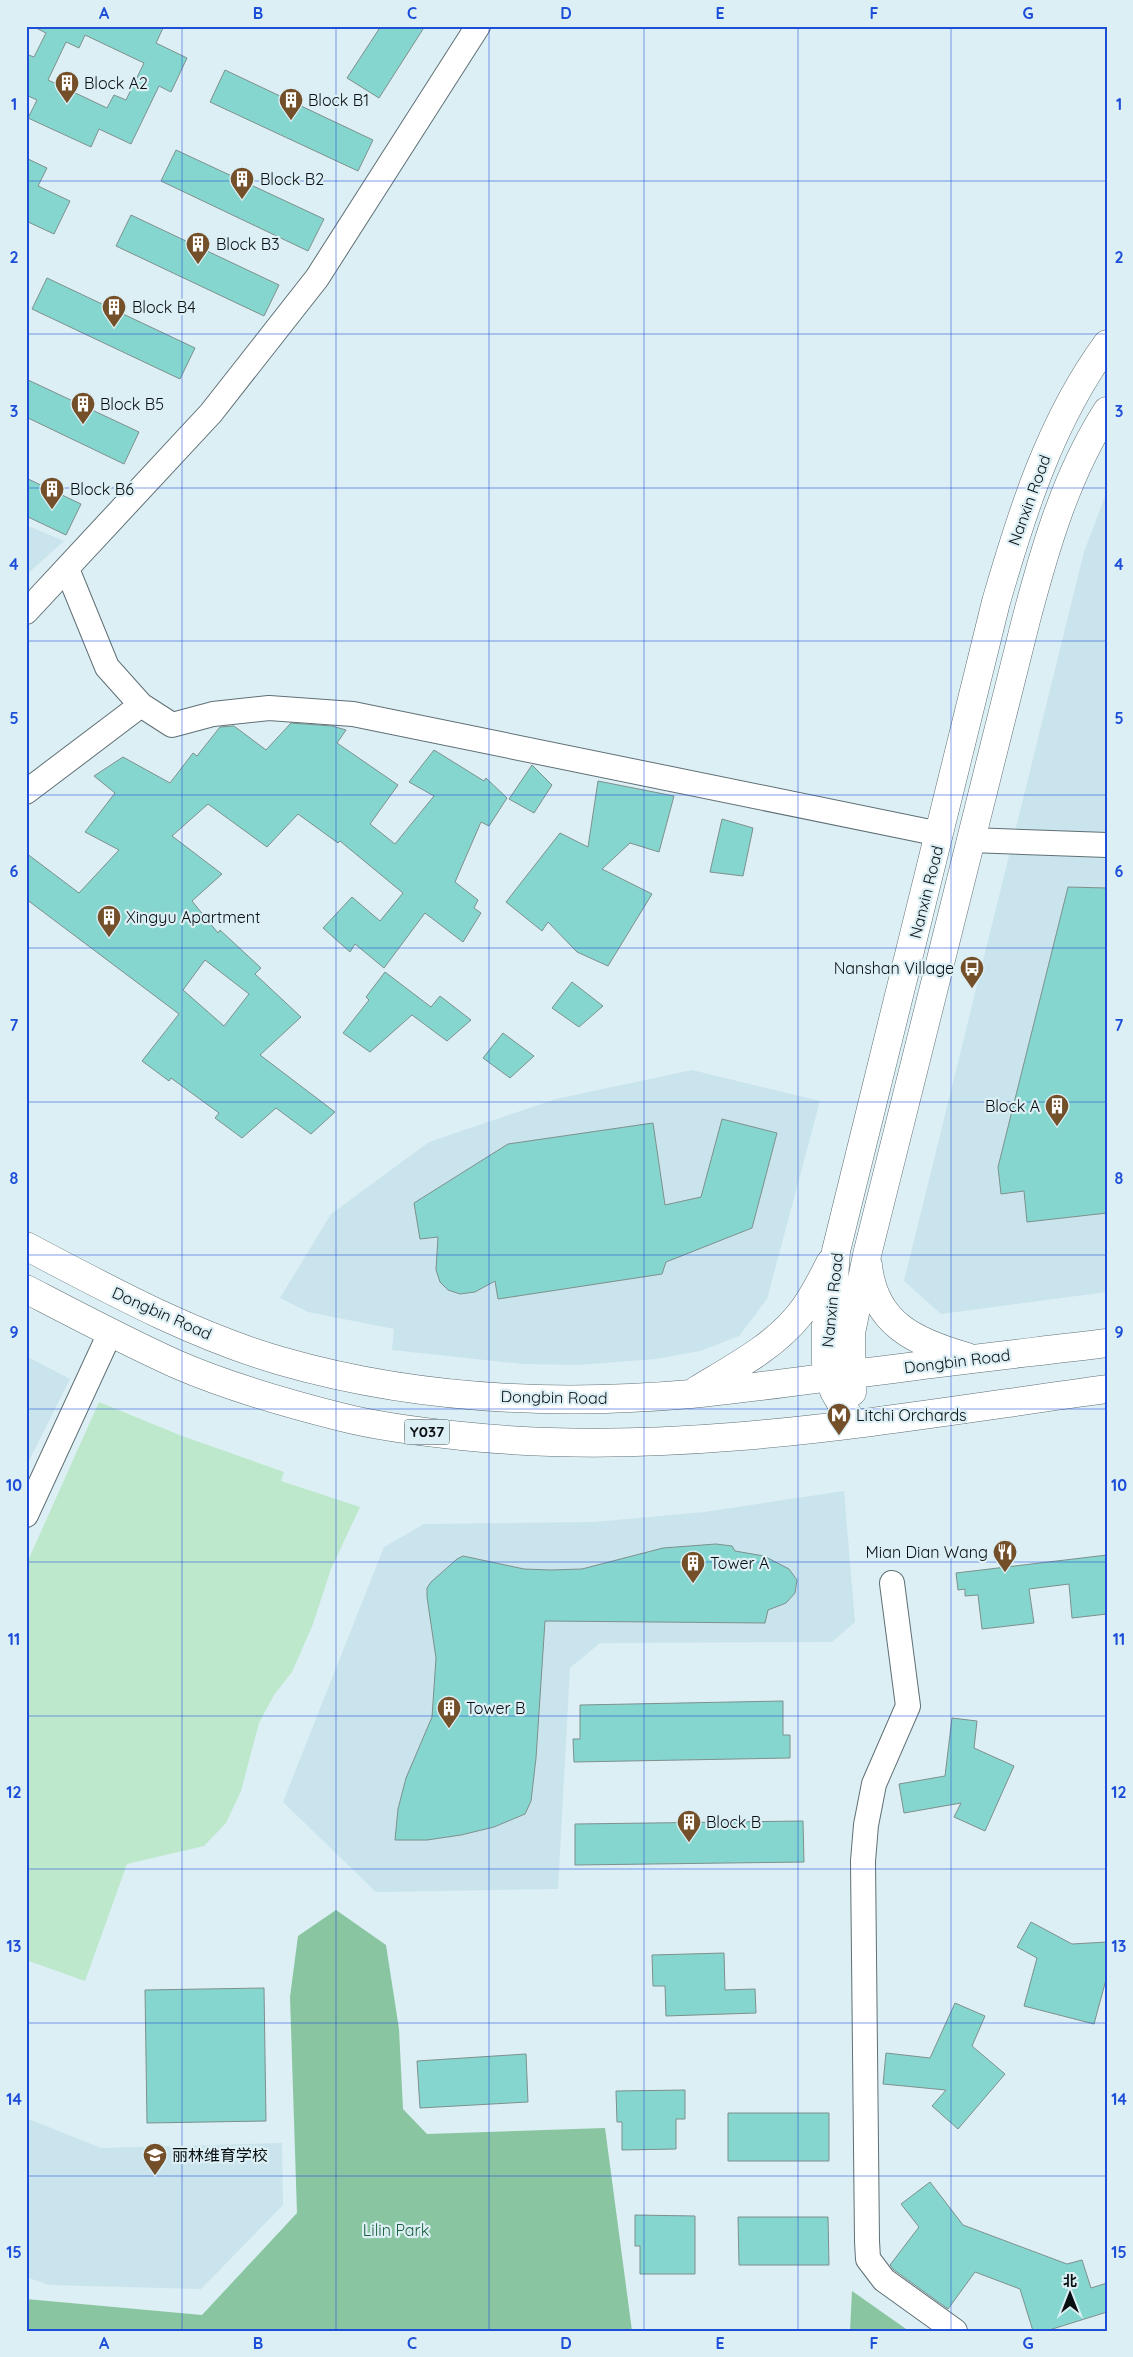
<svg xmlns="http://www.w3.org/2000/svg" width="1133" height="2357" viewBox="0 0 1133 2357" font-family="Quicksand,'Noto Sans SC',sans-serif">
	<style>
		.built { fill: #c9e4ec }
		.green { fill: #bde8cc }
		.forest { fill: #89c5a0 }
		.building { fill: #85d6ce; stroke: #7e908e; fill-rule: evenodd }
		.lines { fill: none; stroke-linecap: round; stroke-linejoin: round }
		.minor-casing { stroke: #5f7075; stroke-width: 26 }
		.major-casing { stroke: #5f7075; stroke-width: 29 }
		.minor { stroke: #fff; stroke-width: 24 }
		.major { stroke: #fff; stroke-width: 28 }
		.grid { fill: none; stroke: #1d4ed8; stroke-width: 1; stroke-opacity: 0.55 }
		.labels { text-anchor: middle; stroke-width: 4.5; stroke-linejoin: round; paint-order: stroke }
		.shield { fill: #dceff4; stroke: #485255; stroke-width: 1 }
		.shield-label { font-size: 15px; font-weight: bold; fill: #090f11 }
		.poi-label { font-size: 16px; fill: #090f11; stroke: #dceff4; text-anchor: start }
		.street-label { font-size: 16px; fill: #090f11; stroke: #dceff4 }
		.park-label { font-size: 16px; fill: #1a5e3c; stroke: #dceff4 }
		.neatline { fill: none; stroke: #1d4ed8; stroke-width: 2 }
		.grid-label { font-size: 16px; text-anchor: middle; font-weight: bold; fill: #1d4ed8 }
	</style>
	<rect width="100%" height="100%" fill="#dceff4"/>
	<path class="built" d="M1107,491V1292L941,1314L904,1281L1084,552Z
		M26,525L64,541L26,575Z
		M692,1070L820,1101L767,1299L739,1336L700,1351L656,1359L578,1365L522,1364L392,1350L394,1329L308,1312L280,1298L331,1214L429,1142L556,1099Z
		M26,1356L70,1379L26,1467Z
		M844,1491L855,1622L832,1642L600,1643L570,1668L558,1889L376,1892L283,1802L384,1547L424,1524L594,1522L704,1512Z
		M26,2118L101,2148L282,2143L283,2205L201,2289L49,2285L26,2277Z"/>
	<path class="green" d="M99,1402L182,1436L284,1472L281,1481L360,1507L331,1569L313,1624L292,1672L274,1695L259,1723L241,1791L226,1823L204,1846L127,1864L85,1981L26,1960V1565Z"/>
	<path class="forest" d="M336,1910L386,1945L399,2029L403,2109L427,2134L605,2128L632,2331H26V2299L202,2315L297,2213L290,1997L298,1936Z
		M852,2291L909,2331H850Z"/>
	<path class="building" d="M32,26H164L156,43L187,58L171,92L159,86L131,144L99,129L91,147L28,118L37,100L26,95V54L34,57L46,33ZM85,35L144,63L126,100L114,95L107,108L48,80L66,42L79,48Z
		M381,26H425L379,98L347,78Z
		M225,70L373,140L358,171L210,102Z
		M176,150L324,219L308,251L161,181Z
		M26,158L47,168L38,186L70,201L54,234L26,221Z
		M131,215L279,285L264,316L116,246Z
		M47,278L195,348L180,379L32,309Z
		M26,379L139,432L124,464L26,417Z
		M26,478L81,504L66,535L26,516Z
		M291,723L332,726L346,730L337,743L398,785L370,824L395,844L434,796L409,782L434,750L484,781L486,778L507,798L489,826L481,822L455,882L478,900L474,908L481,913L463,942L425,913L384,968L355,944L350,952L323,928L352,897L380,921L403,893L340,841L338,843L298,814L267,847L208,804L172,836L222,874L192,901L218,933L220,930L261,968L255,974L301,1017L260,1055L335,1112L311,1134L276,1108L242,1138L215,1118L219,1113L171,1078L169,1081L142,1061L179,1014L26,899V853L79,893L119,850L85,832L115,793L94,776L123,757L170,783L193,753L197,756L220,727L234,726L266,750ZM205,960L249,994L224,1026L183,990Z
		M532,765L552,785L534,813L509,799Z
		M598,781L674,796L659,852L630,843L602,869L652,894L608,966L577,952L548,922L542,931L506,902L560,833L588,847Z
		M722,819L753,828L743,876L710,872Z
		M1068,887L1107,888V1213L1027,1222L1024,1191L1001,1194L998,1167Z
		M385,972L431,1007L440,996L471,1020L447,1041L412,1015L370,1052L343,1033L369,1000L366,997Z
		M572,982L603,1006L579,1027L552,1008Z
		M503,1033L534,1056L510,1078L483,1058Z
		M722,1119L777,1133L752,1228L666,1262L662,1274L498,1299L495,1281L475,1292L460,1294L448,1290L440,1282L436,1270L438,1237L420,1239L414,1203L508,1144L653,1123L665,1205L701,1197Z
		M716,1544L732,1546L735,1551L764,1556L789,1569L797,1580L795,1593L786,1603L768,1610L765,1623L545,1621L536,1758L531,1801L525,1814L494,1827L461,1835L427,1840H395L398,1809L406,1778L432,1717L436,1658L427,1597V1588L431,1582L457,1559L463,1556L524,1569L550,1570L582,1569L663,1548Z
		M1107,1555V1614L1072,1618L1069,1584L1029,1589L1034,1623L982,1629L978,1595L965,1596V1589L958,1590L956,1573Z
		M783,1701V1735H790V1758L574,1762L573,1739H580V1705Z
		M952,1718L977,1721L974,1748L1014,1766L985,1831L954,1817L961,1803L904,1813L899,1784L945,1776Z
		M803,1821L804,1862L575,1865V1824Z
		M1031,1922L1072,1944L1107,1942V1976L1094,2024L1024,2006L1037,1958L1017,1947Z
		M724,1953L725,1990L755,1989L756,2013L666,2016L665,1986H653L652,1955Z
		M264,1988L266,2121L147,2123L145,1990Z
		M955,2003L985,2016L972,2046L1005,2074L958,2129L932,2106L946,2090L883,2084L886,2053L930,2058Z
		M526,2054L528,2102L420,2108L417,2061Z
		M685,2090V2119H676V2149L622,2150V2122H617L616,2091Z
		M728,2113H829V2161H728Z
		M930,2182L963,2225L1067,2264L1082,2260L1091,2288L1107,2283V2312L1046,2331H1033L1020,2289L975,2272L948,2309L894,2270L890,2265L919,2227L901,2204Z
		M635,2215L695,2216V2274H640V2246H635Z
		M738,2217H828L829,2265H739Z"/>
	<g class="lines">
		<defs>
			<path id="minor" d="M67,569L107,667L141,705
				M26,612L211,413L317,278L478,26
				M26,792L141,705L172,725L213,714L269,708L353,714L940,834
				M970,840L1107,845
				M26,1515L110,1333
				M892,1583L908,1706L874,1784L866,1825L863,1861L867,2241L868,2259L884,2280L955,2331"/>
			<path id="major" d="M26,1246C108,1289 191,1335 281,1361C413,1399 554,1406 691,1394C755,1388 820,1378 885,1370C959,1360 1033,1352 1107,1343
				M868,1265C874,1324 915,1342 967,1357
				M26,1289C76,1315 125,1341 176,1364C229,1387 285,1403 341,1417C380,1427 422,1432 462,1436C678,1459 893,1418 1107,1389
				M697,1390C733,1368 774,1347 800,1314C813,1298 821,1281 830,1263
				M852,1392L851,1333L867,1255L1026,620C1045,548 1066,475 1107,411
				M853,1424L834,1391L826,1363V1325L833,1294L836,1251L996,602C1022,512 1051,420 1107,344"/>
		</defs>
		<use href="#minor" class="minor-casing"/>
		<use href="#major" class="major-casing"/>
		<use href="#minor" class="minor"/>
		<use href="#major" class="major"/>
	</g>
	<path class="grid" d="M182,26V2331M336,26V2331M489,26V2331M644,26V2331M798,26V2331M951,26V2331M26,181H1107M26,334H1107M26,488H1107M26,641H1107M26,795H1107M26,948H1107M26,1102H1107M26,1255H1107M26,1409H1107M26,1562H1107M26,1716H1107M26,1869H1107M26,2023H1107M26,2176H1107"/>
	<defs>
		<symbol id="building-pin" viewBox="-11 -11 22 30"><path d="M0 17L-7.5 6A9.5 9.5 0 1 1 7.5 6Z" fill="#74502a" stroke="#dceff4"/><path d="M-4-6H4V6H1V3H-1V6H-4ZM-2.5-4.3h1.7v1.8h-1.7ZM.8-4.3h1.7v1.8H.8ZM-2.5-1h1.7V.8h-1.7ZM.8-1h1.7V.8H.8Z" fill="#fff"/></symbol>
		<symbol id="bus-pin" viewBox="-11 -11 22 30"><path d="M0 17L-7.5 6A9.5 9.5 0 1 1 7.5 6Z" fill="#74502a" stroke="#dceff4"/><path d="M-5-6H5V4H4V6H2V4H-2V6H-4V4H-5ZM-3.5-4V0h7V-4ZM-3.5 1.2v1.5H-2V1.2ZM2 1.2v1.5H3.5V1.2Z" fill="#fff"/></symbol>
		<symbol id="metro-pin" viewBox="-11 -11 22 30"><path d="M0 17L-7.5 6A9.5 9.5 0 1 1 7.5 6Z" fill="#74502a" stroke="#dceff4"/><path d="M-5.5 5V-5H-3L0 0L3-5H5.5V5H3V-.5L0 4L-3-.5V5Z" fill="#fff"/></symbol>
		<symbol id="restaurant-pin" viewBox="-11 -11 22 30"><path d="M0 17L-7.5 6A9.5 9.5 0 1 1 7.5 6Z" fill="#74502a" stroke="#dceff4"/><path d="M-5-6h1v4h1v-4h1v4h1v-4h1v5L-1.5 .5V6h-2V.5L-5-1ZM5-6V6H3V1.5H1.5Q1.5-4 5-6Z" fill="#fff"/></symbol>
		<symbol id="school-pin" viewBox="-11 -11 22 30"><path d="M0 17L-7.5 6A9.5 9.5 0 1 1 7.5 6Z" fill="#74502a" stroke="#dceff4"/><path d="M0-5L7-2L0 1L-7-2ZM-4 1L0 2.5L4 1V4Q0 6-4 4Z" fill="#fff"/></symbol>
	</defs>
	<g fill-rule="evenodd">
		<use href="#building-pin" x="53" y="69" width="28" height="38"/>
		<use href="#building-pin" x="277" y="86" width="28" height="38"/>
		<use href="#building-pin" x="228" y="165" width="28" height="38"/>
		<use href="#building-pin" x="184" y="230" width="28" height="38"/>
		<use href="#building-pin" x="100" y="293" width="28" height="38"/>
		<use href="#building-pin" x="69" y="390" width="28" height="38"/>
		<use href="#building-pin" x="38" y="475" width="28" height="38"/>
		<use href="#building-pin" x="95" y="903" width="28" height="38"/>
		<use href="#bus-pin" x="958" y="954" width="28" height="38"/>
		<use href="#building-pin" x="1043" y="1092" width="28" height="38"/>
		<use href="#metro-pin" x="825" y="1401" width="28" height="38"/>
		<use href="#restaurant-pin" x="991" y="1538" width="28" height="38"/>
		<use href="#building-pin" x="679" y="1549" width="28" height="38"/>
		<use href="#building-pin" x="435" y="1694" width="28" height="38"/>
		<use href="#building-pin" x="675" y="1808" width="28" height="38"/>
		<use href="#school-pin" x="141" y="2141" width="28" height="38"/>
	</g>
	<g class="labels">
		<rect class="shield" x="404.5" y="1419.5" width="45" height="25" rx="4"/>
		<g class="shield-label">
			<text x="427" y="1437">Y037</text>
		</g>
		<g class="poi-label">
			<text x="84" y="89">Block A2</text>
			<text x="308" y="106">Block B1</text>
			<text x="260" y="185">Block B2</text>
			<text x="216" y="250">Block B3</text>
			<text x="132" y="313">Block B4</text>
			<text x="100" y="410">Block B5</text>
			<text x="70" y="495">Block B6</text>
			<text x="126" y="923">Xingyu Apartment</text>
			<text x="954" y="974" text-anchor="end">Nanshan Village</text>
			<text x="1040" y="1112" text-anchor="end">Block A</text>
			<text x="856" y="1421">Litchi Orchards</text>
			<text x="988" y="1558" text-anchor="end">Mian Dian Wang</text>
			<text x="710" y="1569">Tower A</text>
			<text x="466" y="1714">Tower B</text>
			<text x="706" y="1828">Block B</text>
			<text x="172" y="2161">丽林维育学校</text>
		</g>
		<g class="street-label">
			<text transform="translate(1029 500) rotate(-70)" y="6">Nanxin Road</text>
			<text transform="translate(926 892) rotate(-76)" y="6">Nanxin Road</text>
			<text transform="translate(832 1300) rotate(-84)" y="6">Nanxin Road</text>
			<text transform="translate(162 1313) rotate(24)" y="6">Dongbin Road</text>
			<text transform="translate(957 1361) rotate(-7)" y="6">Dongbin Road</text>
			<text transform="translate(554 1397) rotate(1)" y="6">Dongbin Road</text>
		</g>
		<g class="park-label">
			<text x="396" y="2236">Lilin Park</text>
		</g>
	</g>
	<rect width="1133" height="2357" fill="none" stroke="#dceff4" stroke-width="55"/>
	<g transform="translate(1070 2294)" stroke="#dceff4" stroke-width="4" paint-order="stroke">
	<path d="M0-4L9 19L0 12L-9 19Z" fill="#090f11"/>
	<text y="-8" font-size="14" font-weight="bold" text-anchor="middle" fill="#090f11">北</text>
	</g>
	<rect x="28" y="28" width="1078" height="2302" class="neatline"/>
	<g class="grid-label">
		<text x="104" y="19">A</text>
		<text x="258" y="19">B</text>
		<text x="412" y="19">C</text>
		<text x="566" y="19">D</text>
		<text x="720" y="19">E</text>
		<text x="874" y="19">F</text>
		<text x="1028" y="19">G</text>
		<text x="14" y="110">1</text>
		<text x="1119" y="110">1</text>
		<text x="14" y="263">2</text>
		<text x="1119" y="263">2</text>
		<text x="14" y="417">3</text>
		<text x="1119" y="417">3</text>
		<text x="14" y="570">4</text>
		<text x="1119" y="570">4</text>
		<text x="14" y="724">5</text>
		<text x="1119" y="724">5</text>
		<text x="14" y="877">6</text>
		<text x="1119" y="877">6</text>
		<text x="14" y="1031">7</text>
		<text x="1119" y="1031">7</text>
		<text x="14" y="1184">8</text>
		<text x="1119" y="1184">8</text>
		<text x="14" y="1338">9</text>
		<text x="1119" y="1338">9</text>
		<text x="14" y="1491">10</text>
		<text x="1119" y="1491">10</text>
		<text x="14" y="1645">11</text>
		<text x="1119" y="1645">11</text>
		<text x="14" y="1798">12</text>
		<text x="1119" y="1798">12</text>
		<text x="14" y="1952">13</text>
		<text x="1119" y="1952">13</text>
		<text x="14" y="2105">14</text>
		<text x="1119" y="2105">14</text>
		<text x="14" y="2258">15</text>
		<text x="1119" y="2258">15</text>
		<text x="104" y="2349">A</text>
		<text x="258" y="2349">B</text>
		<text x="412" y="2349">C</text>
		<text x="566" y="2349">D</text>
		<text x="720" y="2349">E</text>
		<text x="874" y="2349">F</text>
		<text x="1028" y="2349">G</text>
	</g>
</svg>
